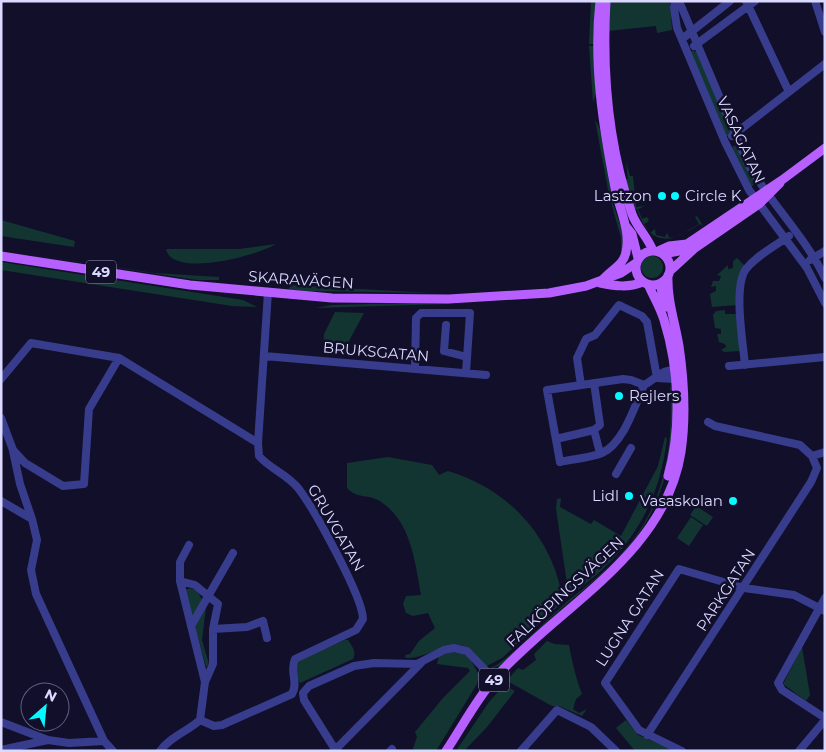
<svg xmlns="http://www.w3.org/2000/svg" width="826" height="752" viewBox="0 0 826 752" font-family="Montserrat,sans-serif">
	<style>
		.green { fill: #123531 }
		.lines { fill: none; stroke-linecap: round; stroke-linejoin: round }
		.minor { stroke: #383c8c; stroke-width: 8 }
		.major { stroke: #b760ff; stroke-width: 9 }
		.poi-dot { fill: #05faff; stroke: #120f2b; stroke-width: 2 }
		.labels { text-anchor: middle; stroke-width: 5; stroke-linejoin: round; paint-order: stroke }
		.shield { fill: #120f2b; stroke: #9f9cbf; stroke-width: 1 }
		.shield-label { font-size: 14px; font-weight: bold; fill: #dbd9ff }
		.street-label { font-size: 15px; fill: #dbd9ff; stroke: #120f2b }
		.poi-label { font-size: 15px; fill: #dbd9ff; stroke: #120f2b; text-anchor: end }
	</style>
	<rect width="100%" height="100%" fill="#120f2b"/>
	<path class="green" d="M591,1H596L595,44H589Z
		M609,1H670L672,30L657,33L656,26L608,31Z
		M589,46H595L596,94L593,102Z
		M692,50L697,52L731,132L729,136H726L691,53Z
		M595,120L600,129L613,204L622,230L624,248L616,264L621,252V238L609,195Z
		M733,146H737L756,183L751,187L732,149Z
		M626,162L630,176H633L636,207L645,206L638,209L642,219L647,217L649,221L644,224L650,233L655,229L656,235L665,237L667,233L670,239L684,233L699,224L695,217L697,216L703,226L700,224C670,243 650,248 637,209H634L625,178L628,180Z
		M1,220L75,241L74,247L1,236Z
		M276,244C259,255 172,279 166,249H239Z
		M1,250L154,273L219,277V280H197Z
		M641 267a11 11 0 1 1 22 0a11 11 0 1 1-22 0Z
		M737,258L744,265L737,283L738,305L712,307L710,294L716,291V286L711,287L713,281H719L721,276L717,275L728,265V269L733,268V261Z
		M1,262L243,300L257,307L232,306L1,270Z
		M290,285L430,293L304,291L289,289Z
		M449,302V304L315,308L332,305Z
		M725,310V314H736L740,351L724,352L721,350L726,347L725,344L719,342L717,334H721V329L715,328L713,315L716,311Z
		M335,312L364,313L342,354L323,350L324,334Z
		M670,385C678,401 675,428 672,445C657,532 623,556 560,610C539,628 520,648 499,666L489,669C493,666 498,665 502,661C526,643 546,620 569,600C588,585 607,570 623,552C665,506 674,445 670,385Z
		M665,437L667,438C661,491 641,533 602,570C591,580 579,588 569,597L556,509L557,499L561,498L560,507L591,524L594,520L621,536L658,466Z
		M388,457L432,465L439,475L448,471C509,489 554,538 563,602L502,658L485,667C480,661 475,654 470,649C452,635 426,660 406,658L405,655L410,654L419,641L435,628L428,613L413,616L406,613L403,604L406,596L421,595C415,562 411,519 378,500C366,494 358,499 347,488V463Z
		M696,506L713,517L707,526L690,515Z
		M691,517L703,525L689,546L677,538Z
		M187,589C196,587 199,593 202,600L193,617L185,591Z
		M206,607L202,640L209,664L206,667L195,626Z
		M345,640H348C352,646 357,652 353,659L300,683C296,676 294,668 298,660Z
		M547,641L554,644L569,645C572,662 576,679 582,694L576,699L573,709L579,713L587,709L582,716L559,706H552L509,682V678L518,668L523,670L536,660L534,654Z
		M802,647L810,695L806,701L783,684Z
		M452,652L468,655L479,675L477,684L436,751H415L413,748L417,737L415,732L443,698L470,671L468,668L437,664L439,656Z
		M504,685L515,691L487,727L464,751H456L489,702Z
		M626,720L638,735L675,751H635L616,728Z"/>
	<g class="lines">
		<path class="minor" d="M675,1L674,8L677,28L725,142L749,190L807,268L825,303
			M679,1L747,162C770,203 805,236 825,278
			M746,1L789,92
			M815,1L825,32
			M682,39L730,1
			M694,46L755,1
			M732,136L825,64
			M810,260L825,251
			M446,325L444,351L467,357
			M264,356L486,375
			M745,365C743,343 733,286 746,269C756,256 775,246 789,236
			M729,366L825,357
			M415,369L416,318L421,313H470L466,373
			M657,378L674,379L679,375
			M1,379L31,343L119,358L258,443
			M594,383L600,425L594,430L600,453
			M581,385L577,358L586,339L595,335L619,305L642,316L647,322L657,378
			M644,385C635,405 624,443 602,453C590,458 573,459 560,462L547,390L623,379L631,380L644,385C656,379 665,366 678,372
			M1,418L13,450L25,463L63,486L84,484L89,409L119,358
			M556,439L594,430
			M13,451L20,484L32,519
			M812,456L825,452
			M616,474L631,448
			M1,501L32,519L37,540L31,570L36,594L104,741L113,751
			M189,545L180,562V581L205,682L200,720
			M180,581L195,585L218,604L213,629V664L205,682
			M825,598L778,683L782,690L825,718
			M191,626L233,553
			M213,629L247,627L263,621L267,638
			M1,722L48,740L69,743L104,741
			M647,735L811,482L817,468L812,456L800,445L715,426L708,422
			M1,750L48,740
			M160,751C170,737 188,731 200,720L214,726L222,725L292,694C299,683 289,671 295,659L356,630L363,619C363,597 313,507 298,488C287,474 270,469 259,456L258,443L268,292
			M334,751L422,662
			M336,751L304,700L303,693L309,686L354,666L374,663L417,664L444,650L454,648L467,651L494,679
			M390,751L392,749
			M521,751L557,710L591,727L616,751
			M682,751L639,730L605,683L679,569L744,588L794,595L825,611
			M799,751L825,720"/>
		<path class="major" d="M600,1C593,64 603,126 615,188C619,208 631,231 626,252C624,266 608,271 600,283
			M606,1C602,73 608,146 632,214C637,228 648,237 653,251
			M625,225L632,234L638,258
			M636 268a17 17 0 1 1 34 0a17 17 0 1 1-34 0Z
			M658,251L669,246L687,244
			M663,254L679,251L687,244L782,180L825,148
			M1,256L190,285L332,298L449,299L549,293L586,286L621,273L636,263
			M670,271L695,248L759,204L780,183
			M600,283C615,286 628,288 643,282
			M661,283L662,297L666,307
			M648,284C653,296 660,307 664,320C679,368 682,428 668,476
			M446,751C462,727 476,700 495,678C558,607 665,555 681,452C686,418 684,380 679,346C675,322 667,300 668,275"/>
	</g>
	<g class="poi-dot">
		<circle cx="662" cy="196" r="5"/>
		<circle cx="675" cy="196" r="5"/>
		<circle cx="619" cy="396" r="5"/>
		<circle cx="629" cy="496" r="5"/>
		<circle cx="733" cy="501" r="5"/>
	</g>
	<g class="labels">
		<g class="shield">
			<rect x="86" y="260.5" width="30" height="23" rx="4"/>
			<rect x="479" y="668.5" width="30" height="23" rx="4"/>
		</g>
		<g class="shield-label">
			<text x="101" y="277">49</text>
			<text x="494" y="685">49</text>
		</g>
		<g class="street-label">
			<text transform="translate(741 140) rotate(65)" y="5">VASAGATAN</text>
			<text transform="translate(301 280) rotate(4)" y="5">SKARAVÄGEN</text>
			<text transform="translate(376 352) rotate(5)" y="5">BRUKSGATAN</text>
			<text transform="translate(336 528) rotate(60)" y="5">GRUVGATAN</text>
			<text transform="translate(726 590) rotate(-57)" y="5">PARKGATAN</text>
			<text transform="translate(565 592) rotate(-43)" y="5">FALKÖPINGSVÄGEN</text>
			<text transform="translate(630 618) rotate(-57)" y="5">LUGNA GATAN</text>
		</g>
		<g class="poi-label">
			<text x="652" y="201">Lastzon</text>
			<text x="685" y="201" text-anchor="start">Circle K</text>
			<text x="629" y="401" text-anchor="start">Rejlers</text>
			<text x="619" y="501">Lidl</text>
			<text x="723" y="506">Vasaskolan</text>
		</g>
	</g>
	<rect width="826" height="752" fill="none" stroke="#dbd9ff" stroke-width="5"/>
	<g transform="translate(45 707) rotate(27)"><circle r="24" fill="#120f2b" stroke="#626080"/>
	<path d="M0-4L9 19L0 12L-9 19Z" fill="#05faff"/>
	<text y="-8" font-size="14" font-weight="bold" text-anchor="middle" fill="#dbd9ff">N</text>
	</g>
</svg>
